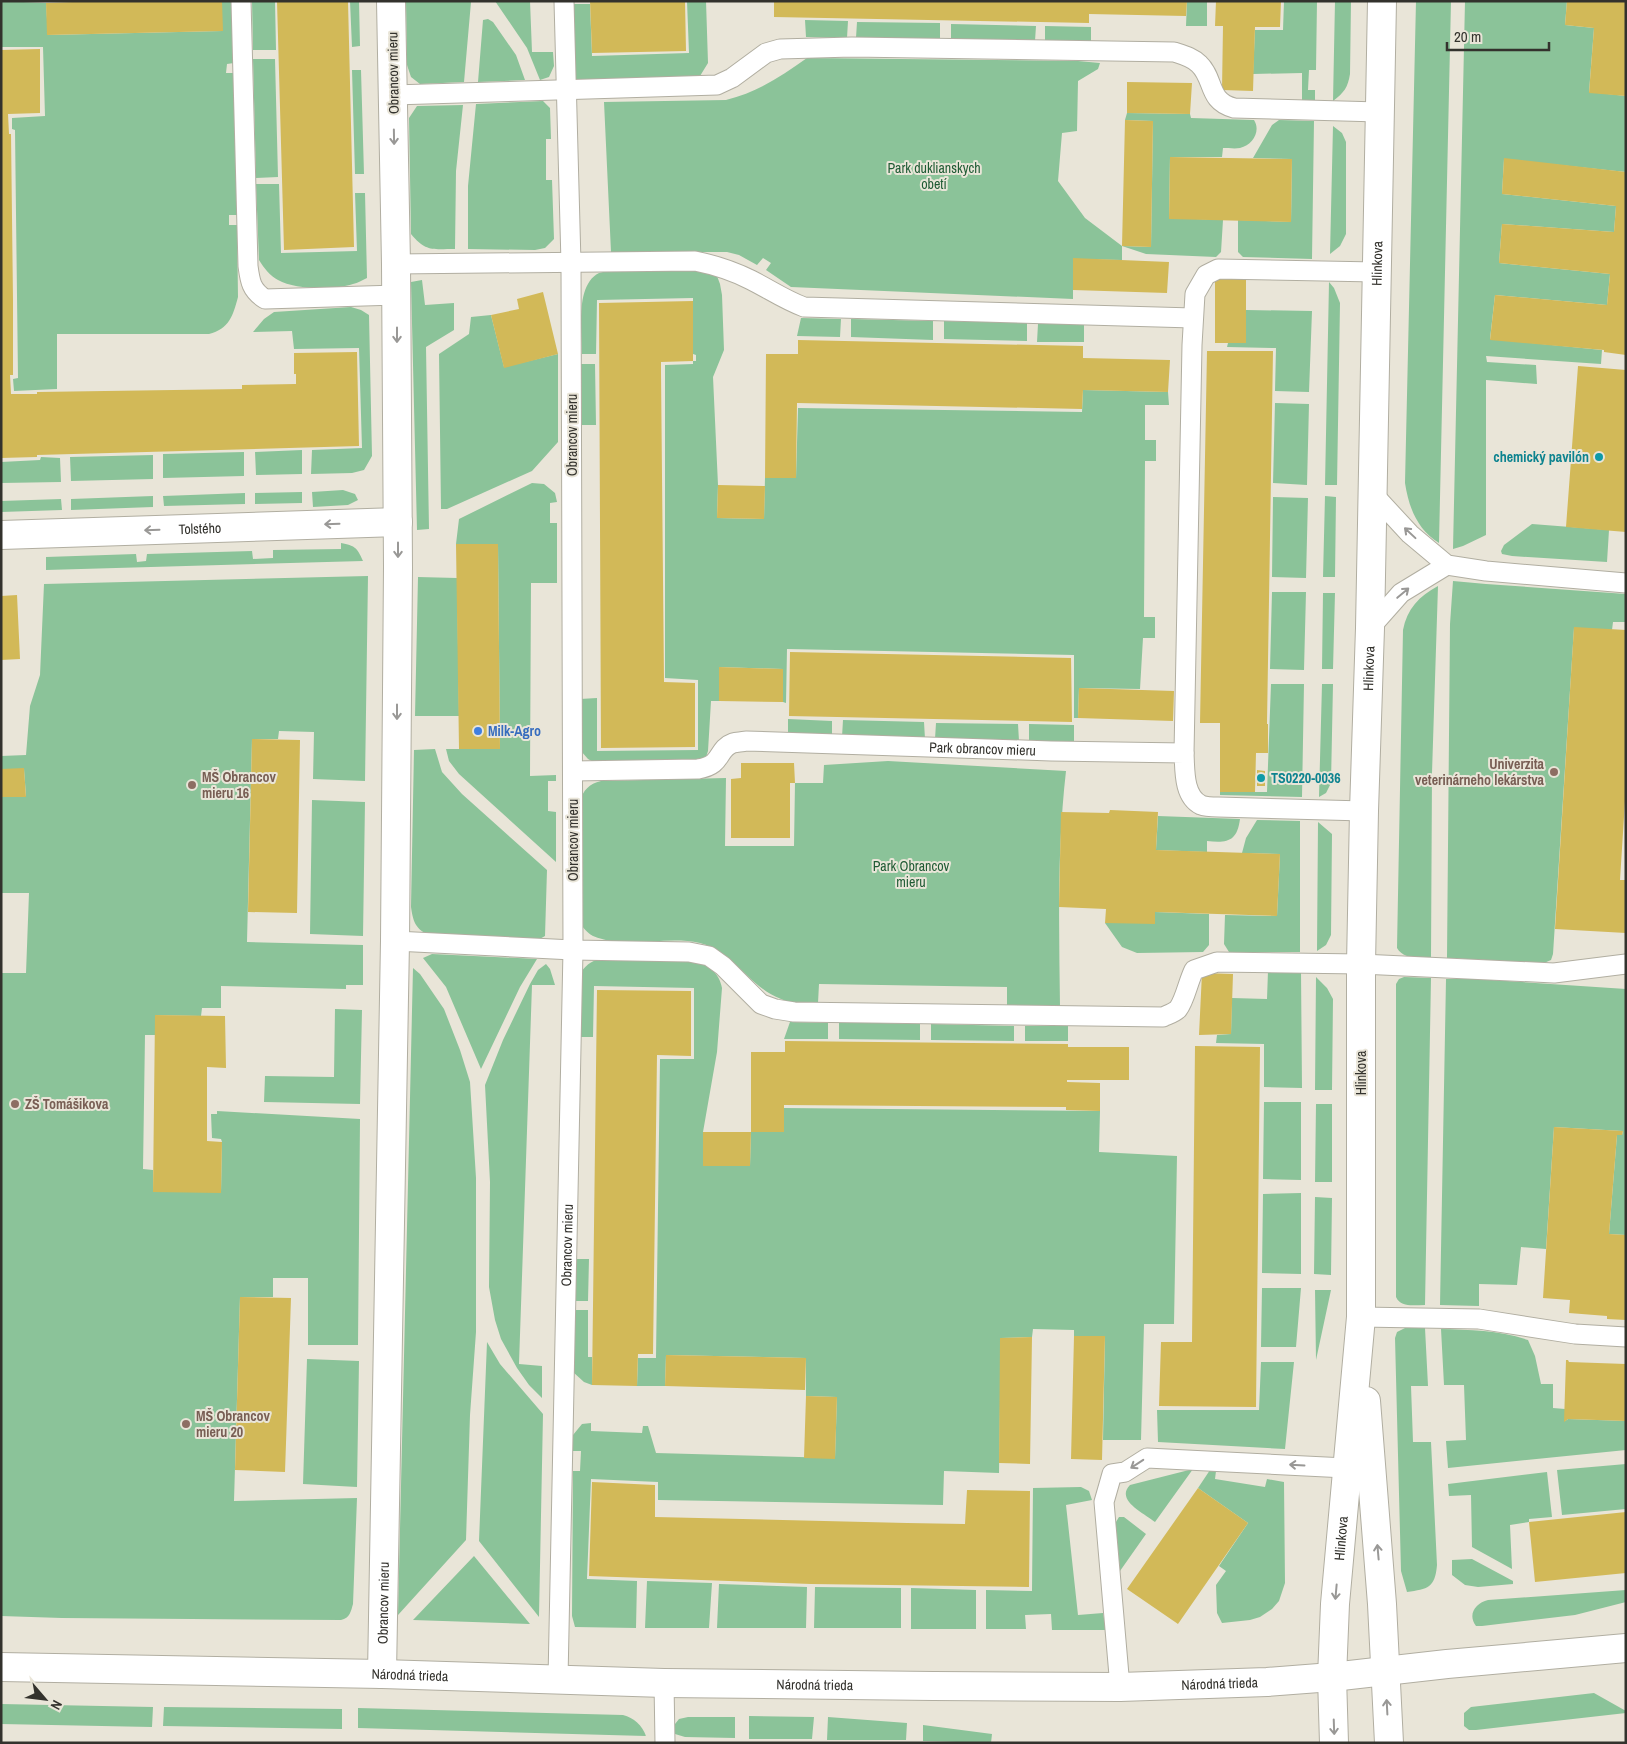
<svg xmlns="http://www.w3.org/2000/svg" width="1627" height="1744" viewBox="0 0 1627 1744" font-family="'Archivo Narrow',sans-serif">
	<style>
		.green { fill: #8bc399 }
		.building { fill: #d2b958 }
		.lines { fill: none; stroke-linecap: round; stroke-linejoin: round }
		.lane-casing { stroke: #b1aea1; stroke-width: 21 }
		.street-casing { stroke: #b1aea1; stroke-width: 30 }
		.secondary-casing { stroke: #b1aea1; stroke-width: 30 }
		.lane { stroke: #fff; stroke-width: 19 }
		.street { stroke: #fff; stroke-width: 28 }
		.secondary { stroke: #fff; stroke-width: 28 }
		.oneway { stroke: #999896 }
		.culture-dot { fill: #0f9aa8; stroke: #e9e5d8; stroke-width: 2 }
		.shop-dot { fill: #3f7fe0; stroke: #e9e5d8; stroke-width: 2 }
		.education-dot { fill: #8d6e63; stroke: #e9e5d8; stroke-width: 2 }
		.labels { text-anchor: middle; stroke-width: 4; stroke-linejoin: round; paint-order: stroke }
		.street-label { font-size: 14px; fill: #33322d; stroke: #e9e5d8 }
		.park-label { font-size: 14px; fill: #1f5b34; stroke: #e9e5d8 }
		.culture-label { font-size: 14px; font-weight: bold; fill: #0d838f; stroke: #e9e5d8; text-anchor: end }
		.shop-label { font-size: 14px; font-weight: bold; fill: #366cbe; stroke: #e9e5d8; text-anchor: start }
		.education-label { font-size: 14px; font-weight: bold; fill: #785e54; stroke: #e9e5d8; text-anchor: start }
	</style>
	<rect width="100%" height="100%" fill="#e9e5d8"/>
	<path class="green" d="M1,1L46,3L48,35L222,31V1H232L234,63L227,64L226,73H234L237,215H229V225H237L238,297C233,316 229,329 209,334H57V389L14,391L13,379L18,378L15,130L12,129V118L45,116L43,47H1Z
		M252,1H275L276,50H253Z
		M350,1H359L360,46L352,47Z
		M406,1L471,2L464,82L420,84L411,77L407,65Z
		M495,1H530L532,52H553L554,66L549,77L540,80L527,48Z
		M687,1H706L708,63L700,76L580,83L576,79L573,4H590L592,56L689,53Z
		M1187,1H1207V26H1186Z
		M1284,1H1317L1316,70H1309L1308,90H1315V102H1302V73L1253,74L1255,30H1283Z
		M1335,1H1351L1350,74C1348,87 1344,93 1333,101Z
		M1416,1H1451L1439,543C1417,529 1409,508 1405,483Z
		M1465,1H1567L1565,25L1594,28L1589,92L1626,96V172L1504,159L1502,194L1616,206L1614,232L1502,224L1499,263L1610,274L1607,305L1495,295L1490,339L1602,350L1601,364L1486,356L1487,362L1536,365L1537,384L1486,380V535L1463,546L1453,549Z
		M488,19L493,22L516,55L525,80L478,82L483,20Z
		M805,20L848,21L847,38L806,37Z
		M857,22L940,23V39L856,38Z
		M951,24L1036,26L1035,41L951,40Z
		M1045,26L1091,27V43L1045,41Z
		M807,58L1078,61L1100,63L1098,69L1078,81L1077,131L1062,133L1058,181L1085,218L1122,246L1151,247L1153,121L1125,120L1127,113L1190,114L1191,118L1254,120C1261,131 1253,145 1240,148C1235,149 1228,148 1223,148L1222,157H1170L1169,218L1223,220L1221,252L1216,257L1146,254L1122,246V260L1073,259V299L791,287L766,270L771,263L763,258L757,265L739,255L727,252H611L604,102L726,100C758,92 780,77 807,58Z
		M253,59H275L278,177L256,178Z
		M352,70H361L364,174H355Z
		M543,101L550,108L551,139H546V180H552L554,239L545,248L535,250L468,249V186L476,104Z
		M463,105L456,171L455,249C432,249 426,252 411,234L409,118L417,106Z
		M1279,120L1314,121L1312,259L1243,257L1238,252V220L1291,222L1292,159L1253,158L1272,125Z
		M1333,126L1342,133L1346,142V234L1340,246L1330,254Z
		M256,184H279L281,253L357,251L355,193H365L367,278C362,280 358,283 353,284C334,290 296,290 278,280C270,276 264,268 259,260Z
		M705,269L717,276L720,284L722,295L724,350L713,377L718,485L717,518L764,519L765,478H796L798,408L1082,412L1083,390L1168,392L1169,405H1145V440H1156V461H1145L1144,617H1155V638H1143L1140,689L1079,688L1078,718H1074V655L787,649L786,703L783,702V669L719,667V701H711L708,751L706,757L701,761L597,764L588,759L581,751L580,699L597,698V751L698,750V680L665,678V365L693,364V361H696V355L693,354V298L597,300L596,354H582C582,331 575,285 599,273C603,272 607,271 611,270Z
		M422,280L425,305L454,303V330L426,347L429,529L417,530L411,282Z
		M1329,282L1334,288L1340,303L1337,485H1325Z
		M351,307L361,310L369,315L372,456L364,470L352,473L311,474L312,450L362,448L359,348L294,349L292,331L253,332L264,319L274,312Z
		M1246,310L1312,311L1309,392L1275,391L1276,348L1227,347L1228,343H1246Z
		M491,315L504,367L558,354V442L532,471L447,509H441L439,354L469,334L471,317Z
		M801,318L841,319L840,337L797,336Z
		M851,319L933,321V340L851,337Z
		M944,321L1027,323V341L944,339Z
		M1038,324H1084V342H1037Z
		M581,364H595L596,425H582Z
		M1275,403L1309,404L1307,485L1273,483Z
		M302,450V474L256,475L255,452Z
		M244,452V476L163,478V454Z
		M153,455V479L71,481L70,457Z
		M41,457L60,458L61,482L1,483V462L40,460Z
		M532,483L544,484L555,493L557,502L550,503V523H557V583H531L530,776L556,775V781H548V811L556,812V862L459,774L449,761L446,749H500L498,544H456L459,519Z
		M343,490L355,494L358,500L348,505L313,507L312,492Z
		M302,492V503L255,504V493Z
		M245,493V504L164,506L163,496Z
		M153,496V507L71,510V499Z
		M1325,496L1336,497L1335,577H1323Z
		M1273,497L1308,498L1306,578L1272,577Z
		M61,499L62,510L1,512V501Z
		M1532,524L1609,530L1607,562L1512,556L1502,554L1501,551L1504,545Z
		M341,543C355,546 357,547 363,561L46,570V557L136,554L137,562L146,561L147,554L252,551L253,559L273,558V550L341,549Z
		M368,576L365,781L313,779L314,732L279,731L278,739H252L247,942L363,945V985H346V989L221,986V1008H202L201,1016L155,1015V1035H145L143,1169L153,1170V1192H221L222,1142L221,1139L212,1138L211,1114H217V1111L360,1119L358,1345H308V1278H273V1297H240L234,1501L357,1498L353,1604C351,1611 350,1618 341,1620L62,1618L1,1616V973H26L29,893H1V797L26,796L24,769H1V756L26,755L30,706L40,675L44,584Z
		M418,577L457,578L459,716H415Z
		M1453,581L1486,584L1626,594V622H1613L1612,630L1574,628L1553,954L1551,960L1544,963L1447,958L1450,624Z
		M1438,586L1432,773L1431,957C1419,957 1404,960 1397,948L1403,630C1407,609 1419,596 1438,586Z
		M1272,592H1306L1304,670L1270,669Z
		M1323,593H1335L1333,669H1322Z
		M1271,684H1304L1302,797L1220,795V792H1267Z
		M1322,684H1333L1331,783L1326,793L1319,797Z
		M788,719L832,721V737L788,736Z
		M843,720L924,722L925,739L842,737Z
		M936,723L1018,724L1019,741L935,739Z
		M1029,724L1074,725V742L1029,741Z
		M435,749L442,772L462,794L547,870L545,936L536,941L428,935C415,928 413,921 411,907L414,750Z
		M888,761L1066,771C1057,849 1059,928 1060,1006H1007V987L819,984L818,1003C806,1003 792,1004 781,999C749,987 733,951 700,943C665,935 627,950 593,936C589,934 585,930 582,926L580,802C583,790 589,784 601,781L726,778L725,846H794L795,783H823L824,765Z
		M312,800L365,802L363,936L310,934Z
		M1158,816L1240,819C1237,842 1227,843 1207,841V852L1156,850Z
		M1257,820L1300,821V952H1229L1224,944L1225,915L1277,916L1280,854L1242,853L1246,838Z
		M1318,822L1332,834L1331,935L1326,945L1317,951Z
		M1155,912L1209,914V945L1203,952L1137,953L1122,947L1105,923Z
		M432,954L537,959L520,987L481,1069L446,987L423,958Z
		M603,958L695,961C709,966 719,972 722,988L717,1052L703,1132V1166H750L751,1132H784V1108L1100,1111L1099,1152L1177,1156L1174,1324H1144L1141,1440H1103L1105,1336H1074V1330L1033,1329L1032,1337L1001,1338L999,1473L944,1471L943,1505L658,1500V1482L591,1479L587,1579L637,1581L636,1628L575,1627L572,1616L573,1471H580L581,1451H573V1435L582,1424L591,1423V1431L642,1433L643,1426H648L656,1453L835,1458L837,1397L806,1396V1358L666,1355L665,1386H637L638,1358H656L660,1059H694V988L594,986L593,1037H576L581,972C587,964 593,960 603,958Z
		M546,964L550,969L555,985H532L519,1364L542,1366V1398L529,1385L517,1368L501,1339L495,1320L489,1287L490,1182L485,1085L503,1040L530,984L538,970Z
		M413,968L420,974L444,1009L460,1050L470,1082L476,1178V1332L470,1415L466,1540L398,1615Z
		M1268,971H1301L1302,1088L1264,1087V1044L1216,1043L1217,1035L1231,1034L1232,998L1267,999Z
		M1316,977L1327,988L1333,999L1332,1090H1315Z
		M1404,977L1431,978L1425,1305C1414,1305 1401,1308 1396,1297V984L1399,979Z
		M1446,979H1476L1626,989V1235L1609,1234L1617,1135H1622L1623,1131L1554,1127L1546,1249L1521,1247L1517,1285L1479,1284V1306L1440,1305Z
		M335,1009L362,1010L360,1104L264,1102L265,1076L334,1077Z
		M790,1022L828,1023V1039H784Z
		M839,1022L920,1024V1040L839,1039Z
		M931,1024L1014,1026V1041L931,1040Z
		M1025,1026H1068V1041H1025Z
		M1264,1102H1301V1180L1263,1179Z
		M1316,1104H1332V1182H1315Z
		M1301,1193V1274L1262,1273L1263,1194Z
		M1315,1197L1332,1198L1331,1275L1314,1274Z
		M574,1259H589L588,1301H574Z
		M1262,1288H1301L1296,1347H1261Z
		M1315,1290H1331L1316,1360Z
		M574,1310H588V1357H592V1385L584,1382L573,1372Z
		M1407,1327L1425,1328L1428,1386H1411L1413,1442H1431L1437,1565C1435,1588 1428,1589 1407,1592L1401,1571L1395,1338L1397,1332Z
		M1441,1329C1470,1330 1500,1330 1528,1340L1535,1356L1541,1384H1553V1408L1565,1409V1421L1568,1419L1626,1421V1450L1448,1468L1446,1441L1466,1440L1464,1385H1444Z
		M487,1342L500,1364L543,1414L539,1617L479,1541Z
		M307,1359L359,1361L357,1487L303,1484Z
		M1261,1362H1294L1285,1449L1158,1442L1157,1410H1259Z
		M1626,1464V1509L1562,1515L1557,1470Z
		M1193,1469L1155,1522C1144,1513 1115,1500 1130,1485Z
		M1210,1470L1216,1471L1215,1479L1265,1487L1267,1479L1284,1482L1285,1583L1279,1601L1272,1609L1260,1617L1250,1620L1222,1623L1217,1613L1216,1585L1226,1571L1219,1566L1248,1523L1198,1488Z
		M1547,1472L1552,1517L1529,1519V1522L1510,1525L1512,1569L1472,1547L1471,1495L1449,1496L1448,1484Z
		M1081,1487L1089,1491L1092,1500L1066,1505L1078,1615L1103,1613L1106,1630H1052L1051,1614L1025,1615L1026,1629H986V1590L1032,1591L1033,1488Z
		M1119,1517H1124L1146,1534L1120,1571L1116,1527V1522Z
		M474,1556L530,1624L413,1620Z
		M1472,1559L1513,1581V1584L1478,1587L1465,1585L1452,1575V1560Z
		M647,1581L712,1583L709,1628H645Z
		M719,1584L807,1587L806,1628H717Z
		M815,1587L901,1588V1628H814Z
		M911,1588L976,1590V1629H911Z
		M1626,1590V1602L1575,1615L1482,1626H1476C1467,1614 1476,1603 1488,1600Z
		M1594,1693L1626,1711V1713L1476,1730H1469L1464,1726V1713L1471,1707Z
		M1,1704L153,1707L152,1727L1,1724Z
		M164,1707L342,1709V1729L163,1726Z
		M358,1708L623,1715C634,1718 642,1725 646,1736L358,1728Z
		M749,1716L814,1717L812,1739H749Z
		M688,1717H735V1738L685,1737L675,1734V1724L679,1719Z
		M828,1717L907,1723L906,1740H827Z
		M923,1725L992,1734L991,1743L923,1741Z"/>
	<path class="building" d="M99,1H222L223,31L47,35L46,3Z
		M277,1H348L354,247L284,250Z
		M590,1H685L686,51L592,53Z
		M774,1H1187L1186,16L1089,14V23L774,17Z
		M1216,1H1281L1280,27H1255L1253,91L1222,90L1223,26H1215Z
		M1567,1H1626V96L1589,93L1594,28L1565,25Z
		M40,49V113L8,114L9,134H11L13,300V375H10L11,394H37V392L242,389V385L296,384V374H294V353L357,352L359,446L37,455V457L1,458V50Z
		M1127,82L1192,83L1190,114L1127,113Z
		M1125,120L1153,121L1151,247L1122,246Z
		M1170,157L1292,159L1291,222L1169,219Z
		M1504,158L1626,172V355L1604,352V350L1490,340L1495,295L1607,305L1610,274L1499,263L1502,224L1614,232L1616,206L1502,194Z
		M1073,258L1169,262L1167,293L1073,290Z
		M1215,278L1246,279V343H1215Z
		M543,292L558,354L504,368L491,315L519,309L517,299Z
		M693,301V361L661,362V372L664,682L695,683V747L601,748L599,303Z
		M798,340L1083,346V358L1170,360L1168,392L1083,390L1082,409L797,403L796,478H765L766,354H798Z
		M1207,351H1273L1267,724H1268V753H1256L1255,792H1220V723H1200Z
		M1578,366L1626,370V532L1566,527Z
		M718,485L765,486L764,519L717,518Z
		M456,544H498L500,749H459Z
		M17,595L20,659L1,660V596Z
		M1574,627L1626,630V785L1620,880H1626V933L1555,929Z
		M790,652L1071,658L1072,722L789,716Z
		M719,667L783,669V702L719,701Z
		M1079,688L1174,691L1173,721L1078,718Z
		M252,739L300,740L297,913L248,912Z
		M741,763H794L795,783H790V838H731V779L741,778Z
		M24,768L26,797H1V769Z
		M1257,770L1265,771V786H1257Z
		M1110,810L1158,812L1156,850L1280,854L1277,916L1155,912V924L1105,923L1106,909L1059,907L1061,812L1109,813Z
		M1202,973L1233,974L1231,1034L1199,1035Z
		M597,990L691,991V1056L657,1055L653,1354H638L637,1386L592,1385Z
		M155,1015L225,1016L226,1068L207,1067V1141L222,1142L221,1193L153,1192Z
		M785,1041L1068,1044V1047H1129V1080H1067V1082L1100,1083V1111L1066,1110V1107L784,1105V1132H751V1052H785Z
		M1195,1046L1260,1047L1256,1407L1159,1406L1161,1342H1192Z
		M1554,1127L1623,1131L1622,1135H1617L1609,1234L1626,1235V1320L1607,1319V1316L1569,1313L1570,1300L1543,1298Z
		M703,1132H751L750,1166H703Z
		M240,1297L291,1298L285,1472L235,1470Z
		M1074,1336H1105L1102,1460L1071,1459Z
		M1032,1337L1030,1464L999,1463L1000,1338Z
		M666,1355L806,1358L805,1390L665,1386Z
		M1566,1360H1568L1569,1362L1626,1364V1421L1568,1419L1564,1422Z
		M806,1396L837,1397L835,1459L804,1458Z
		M592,1482L655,1485V1517L907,1523L965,1524L967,1490L1030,1491L1029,1587L811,1584L589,1576Z
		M1198,1488L1248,1523L1178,1624L1127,1589Z
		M1626,1512V1573L1535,1582L1529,1522Z"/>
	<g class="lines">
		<defs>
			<g id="lane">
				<path d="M241,1L248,266C250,281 251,290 265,299L397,295"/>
				<path d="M393,95L717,85L732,78L766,53L780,49L852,47L1174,52C1183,55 1192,57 1199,64C1215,79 1207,101 1234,108L1379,112"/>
				<path d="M396,264L695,261C715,265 733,271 751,280C769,289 785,300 804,307L1193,318"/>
				<path d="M1373,494L1410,534L1447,565L1486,571L1626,583"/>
				<path d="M1370,628L1401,593L1447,565"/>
				<path d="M1184,753L1192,345L1195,294L1206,275L1218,269L1376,272"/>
				<path id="s1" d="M573,771L698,769C724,765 716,749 733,743C737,742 742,742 746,741L1051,751L1184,753C1185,769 1183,796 1201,805C1206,807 1213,807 1218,807L1364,811"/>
				<path d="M395,941L573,950L689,952L709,956L723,966L761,1004L775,1009L794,1012L1163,1017C1167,1015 1174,1013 1178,1009C1185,1000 1188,982 1194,970L1217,962L1361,964L1554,973L1626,964"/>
				<path d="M1361,1317L1479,1319L1575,1334L1626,1337"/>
				<path id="s2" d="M558,1679L573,950L571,263L564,1"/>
				<path d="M664,1683L665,1743"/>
				<path d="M1120,1687L1104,1502L1112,1474L1125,1472L1147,1458L1346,1468"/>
			</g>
			<g id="street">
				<path id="s3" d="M1,535L398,522"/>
				<path id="s4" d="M382,1674L395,941L398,567L396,264L391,1"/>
			</g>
			<g id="secondary">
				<path d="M1366,1401L1382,1604L1389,1743"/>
				<path id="s5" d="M1,1667L382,1674L664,1683L933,1686L1120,1687L1267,1682L1332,1677L1447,1664L1626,1648"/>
				<path id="s6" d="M1334,1743L1332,1677L1335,1604L1361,1317V964L1364,811L1370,628L1382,1"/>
			</g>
		</defs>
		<use href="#lane" class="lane-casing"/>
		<use href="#street" class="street-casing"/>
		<use href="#secondary" class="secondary-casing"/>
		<use href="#lane" class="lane"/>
		<use href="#street" class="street"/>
		<use href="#secondary" class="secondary"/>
	</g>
	<defs><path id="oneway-shaft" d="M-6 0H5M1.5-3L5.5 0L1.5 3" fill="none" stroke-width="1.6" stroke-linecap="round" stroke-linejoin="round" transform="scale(1.25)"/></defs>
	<g class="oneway">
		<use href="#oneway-shaft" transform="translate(394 137) rotate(89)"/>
		<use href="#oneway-shaft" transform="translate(397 335) rotate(90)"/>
		<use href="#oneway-shaft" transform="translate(332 524) rotate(178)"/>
		<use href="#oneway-shaft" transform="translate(152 530) rotate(178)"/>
		<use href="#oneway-shaft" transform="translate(1410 533) rotate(-137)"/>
		<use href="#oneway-shaft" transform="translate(398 550) rotate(90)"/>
		<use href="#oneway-shaft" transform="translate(1403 593) rotate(-40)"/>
		<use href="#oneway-shaft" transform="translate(397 712) rotate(90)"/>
		<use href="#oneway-shaft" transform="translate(1137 1464) rotate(147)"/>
		<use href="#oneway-shaft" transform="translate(1297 1465) rotate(-177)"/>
		<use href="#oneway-shaft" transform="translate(1378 1552) rotate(-95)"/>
		<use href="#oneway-shaft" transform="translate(1336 1592) rotate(95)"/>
		<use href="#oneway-shaft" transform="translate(1387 1707) rotate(-93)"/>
		<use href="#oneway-shaft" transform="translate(1334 1727) rotate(88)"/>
	</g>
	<g class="culture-dot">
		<circle cx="1599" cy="457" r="5"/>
		<circle cx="1261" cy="778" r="5"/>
	</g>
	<circle class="shop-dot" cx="478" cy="731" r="5"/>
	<g class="education-dot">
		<circle cx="1554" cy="772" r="5"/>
		<circle cx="192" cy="785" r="5"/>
		<circle cx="15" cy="1104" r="5"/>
		<circle cx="186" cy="1424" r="5"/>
	</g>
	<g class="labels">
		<g class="street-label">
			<text transform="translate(393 73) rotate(-91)" y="5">Obrancov mieru</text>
			<text dy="5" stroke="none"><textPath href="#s6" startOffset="1481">Hlinkova</textPath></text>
			<text transform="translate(572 435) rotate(-90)" y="5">Obrancov mieru</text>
			<text dy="5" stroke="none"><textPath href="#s3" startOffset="199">Tolstého</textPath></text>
			<text dy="5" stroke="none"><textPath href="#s6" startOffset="1076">Hlinkova</textPath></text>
			<text dy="5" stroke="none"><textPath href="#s1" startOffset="420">Park obrancov mieru</textPath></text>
			<text transform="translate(573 840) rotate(-90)" y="5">Obrancov mieru</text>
			<text transform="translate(1361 1073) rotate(-90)" y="5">Hlinkova</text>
			<text dy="5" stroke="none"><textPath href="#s2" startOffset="434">Obrancov mieru</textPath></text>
			<text dy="5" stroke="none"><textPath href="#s6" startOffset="205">Hlinkova</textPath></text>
			<text dy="5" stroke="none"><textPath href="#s4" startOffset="71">Obrancov mieru</textPath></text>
			<text dy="5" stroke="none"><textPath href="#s5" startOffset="409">Národná trieda</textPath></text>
			<text dy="5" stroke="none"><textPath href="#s5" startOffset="1219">Národná trieda</textPath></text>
			<text dy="5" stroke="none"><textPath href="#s5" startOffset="814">Národná trieda</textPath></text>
		</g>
		<g class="park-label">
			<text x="934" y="173">Park duklianskych<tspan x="934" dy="16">obetí</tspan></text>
			<text x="911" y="871">Park Obrancov<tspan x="911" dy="16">mieru</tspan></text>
		</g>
		<g class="culture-label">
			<text x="1589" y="462">chemický pavilón</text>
			<text x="1271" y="783" text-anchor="start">TS0220-0036</text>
		</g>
		<g class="shop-label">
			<text x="488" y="736">Milk-Agro</text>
		</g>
		<g class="education-label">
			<text x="1544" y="769" text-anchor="end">Univerzita<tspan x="1544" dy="16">veterinárneho lekárstva</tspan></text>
			<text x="202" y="782">MŠ Obrancov<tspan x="202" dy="16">mieru 16</tspan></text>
			<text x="25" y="1109">ZŠ Tomášikova</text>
			<text x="196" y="1421">MŠ Obrancov<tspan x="196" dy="16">mieru 20</tspan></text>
		</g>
	</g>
	<rect width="1627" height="1744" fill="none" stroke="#33322d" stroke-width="5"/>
	<g transform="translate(45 1699) rotate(118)" stroke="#e9e5d8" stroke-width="4" paint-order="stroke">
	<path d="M0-4L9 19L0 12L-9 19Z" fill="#33322d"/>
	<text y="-8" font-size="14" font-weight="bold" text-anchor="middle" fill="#33322d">N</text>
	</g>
	<path d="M1447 42v8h102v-8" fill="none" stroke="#33322d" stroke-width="2.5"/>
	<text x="1454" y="42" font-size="15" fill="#33322d" stroke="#e9e5d8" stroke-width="4" paint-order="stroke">20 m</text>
</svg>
